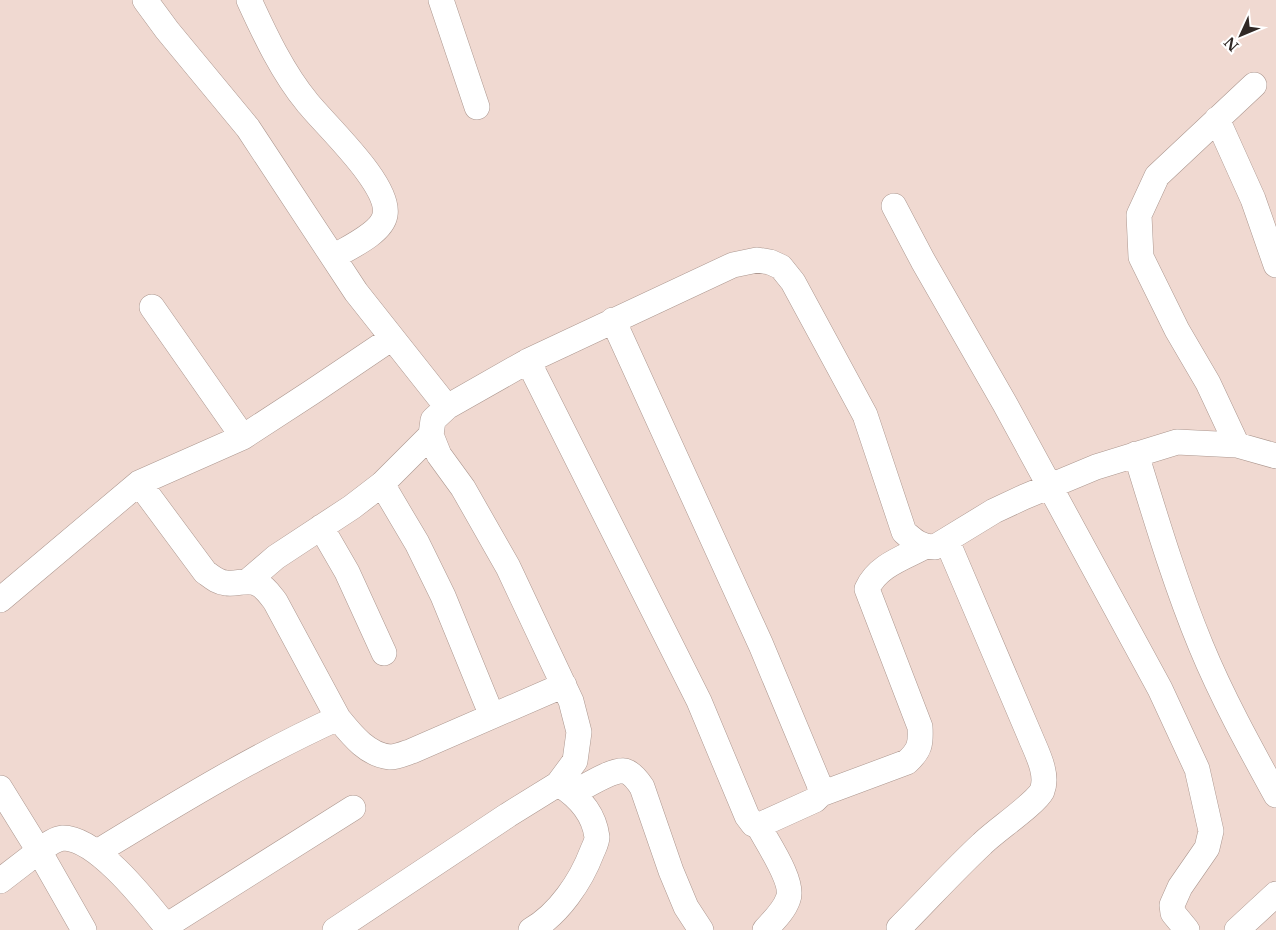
<svg xmlns="http://www.w3.org/2000/svg" width="1276" height="930" viewBox="0 0 1276 930" font-family="'Libre Baskerville',serif">
	<style>
		.lines { fill: none; stroke-linecap: round; stroke-linejoin: round }
		.minor-casing { stroke: #ac978f; stroke-width: 26 }
		.minor { stroke: #fff; stroke-width: 25 }
	</style>
	<rect width="100%" height="100%" fill="#f0d9d1"/>
	<g class="lines">
		<defs>
			<path id="minor" d="M145,0L167,30L248,128L356,292L447,407L528,361L733,265L757,260L770,262L781,267L793,282L865,415L904,532C914,541 921,547 935,547L994,511L1024,497L1096,467L1177,442L1237,445L1276,456
				M249,0C265,35 283,73 307,102C325,125 391,185 385,215C382,233 348,248 333,257
				M441,0L477,107
				M1217,119L1253,199L1276,265
				M894,206L923,261L1005,404L1160,689L1197,769L1211,831L1207,848L1180,887L1172,905L1173,913L1187,930
				M152,307L243,437
				M528,361L699,701L747,816L753,824H762L815,800L821,794L819,784L761,645L613,320
				M1237,445L1208,383L1177,330L1141,257L1139,215L1157,176L1254,85
				M1136,454C1156,519 1175,583 1201,646C1222,697 1249,746 1276,795
				M139,483L205,572C212,577 217,582 226,583C237,585 248,578 258,584C265,587 271,596 275,601L338,718C351,734 367,755 390,757C397,757 406,753 412,751L564,685
				M382,484L417,543L443,596L492,716
				M321,527L347,572L384,653
				M248,581L276,557L352,507L382,484L431,435
				M0,600L139,483L243,437L312,392L392,338
				M0,788L39,851L0,881
				M573,793C585,787 612,769 625,771C632,773 638,781 642,787L671,871L686,907L701,930
				M821,794L907,762C920,750 921,744 920,727L867,589C877,566 903,558 924,547
				M758,825C766,841 795,882 788,899C784,911 773,921 765,930
				M97,852C176,804 254,756 338,718
				M166,926L353,808
				M899,928C927,900 953,871 982,844C995,831 1035,804 1042,791C1049,774 1036,751 1030,736L947,541
				M84,930L39,851C46,846 54,839 63,838C98,838 148,904 169,930
				M335,930L508,815L558,784L575,761L579,732L571,701L508,567L463,488L439,455L431,435L433,420L447,407
				M531,930C559,914 581,881 592,852C594,847 597,842 597,837C594,814 579,797 560,785
				M1237,930L1276,894"/>
		</defs>
		<use href="#minor" class="minor-casing"/>
		<use href="#minor" class="minor"/>
	</g>
	<g transform="translate(1241 35) rotate(226)" stroke="#ffffff" stroke-width="4" paint-order="stroke">
	<path d="M0-4L9 19L0 12L-9 19Z" fill="#302825"/>
	<text y="-8" font-size="14" font-weight="bold" text-anchor="middle" fill="#302825">N</text>
	</g>
</svg>
